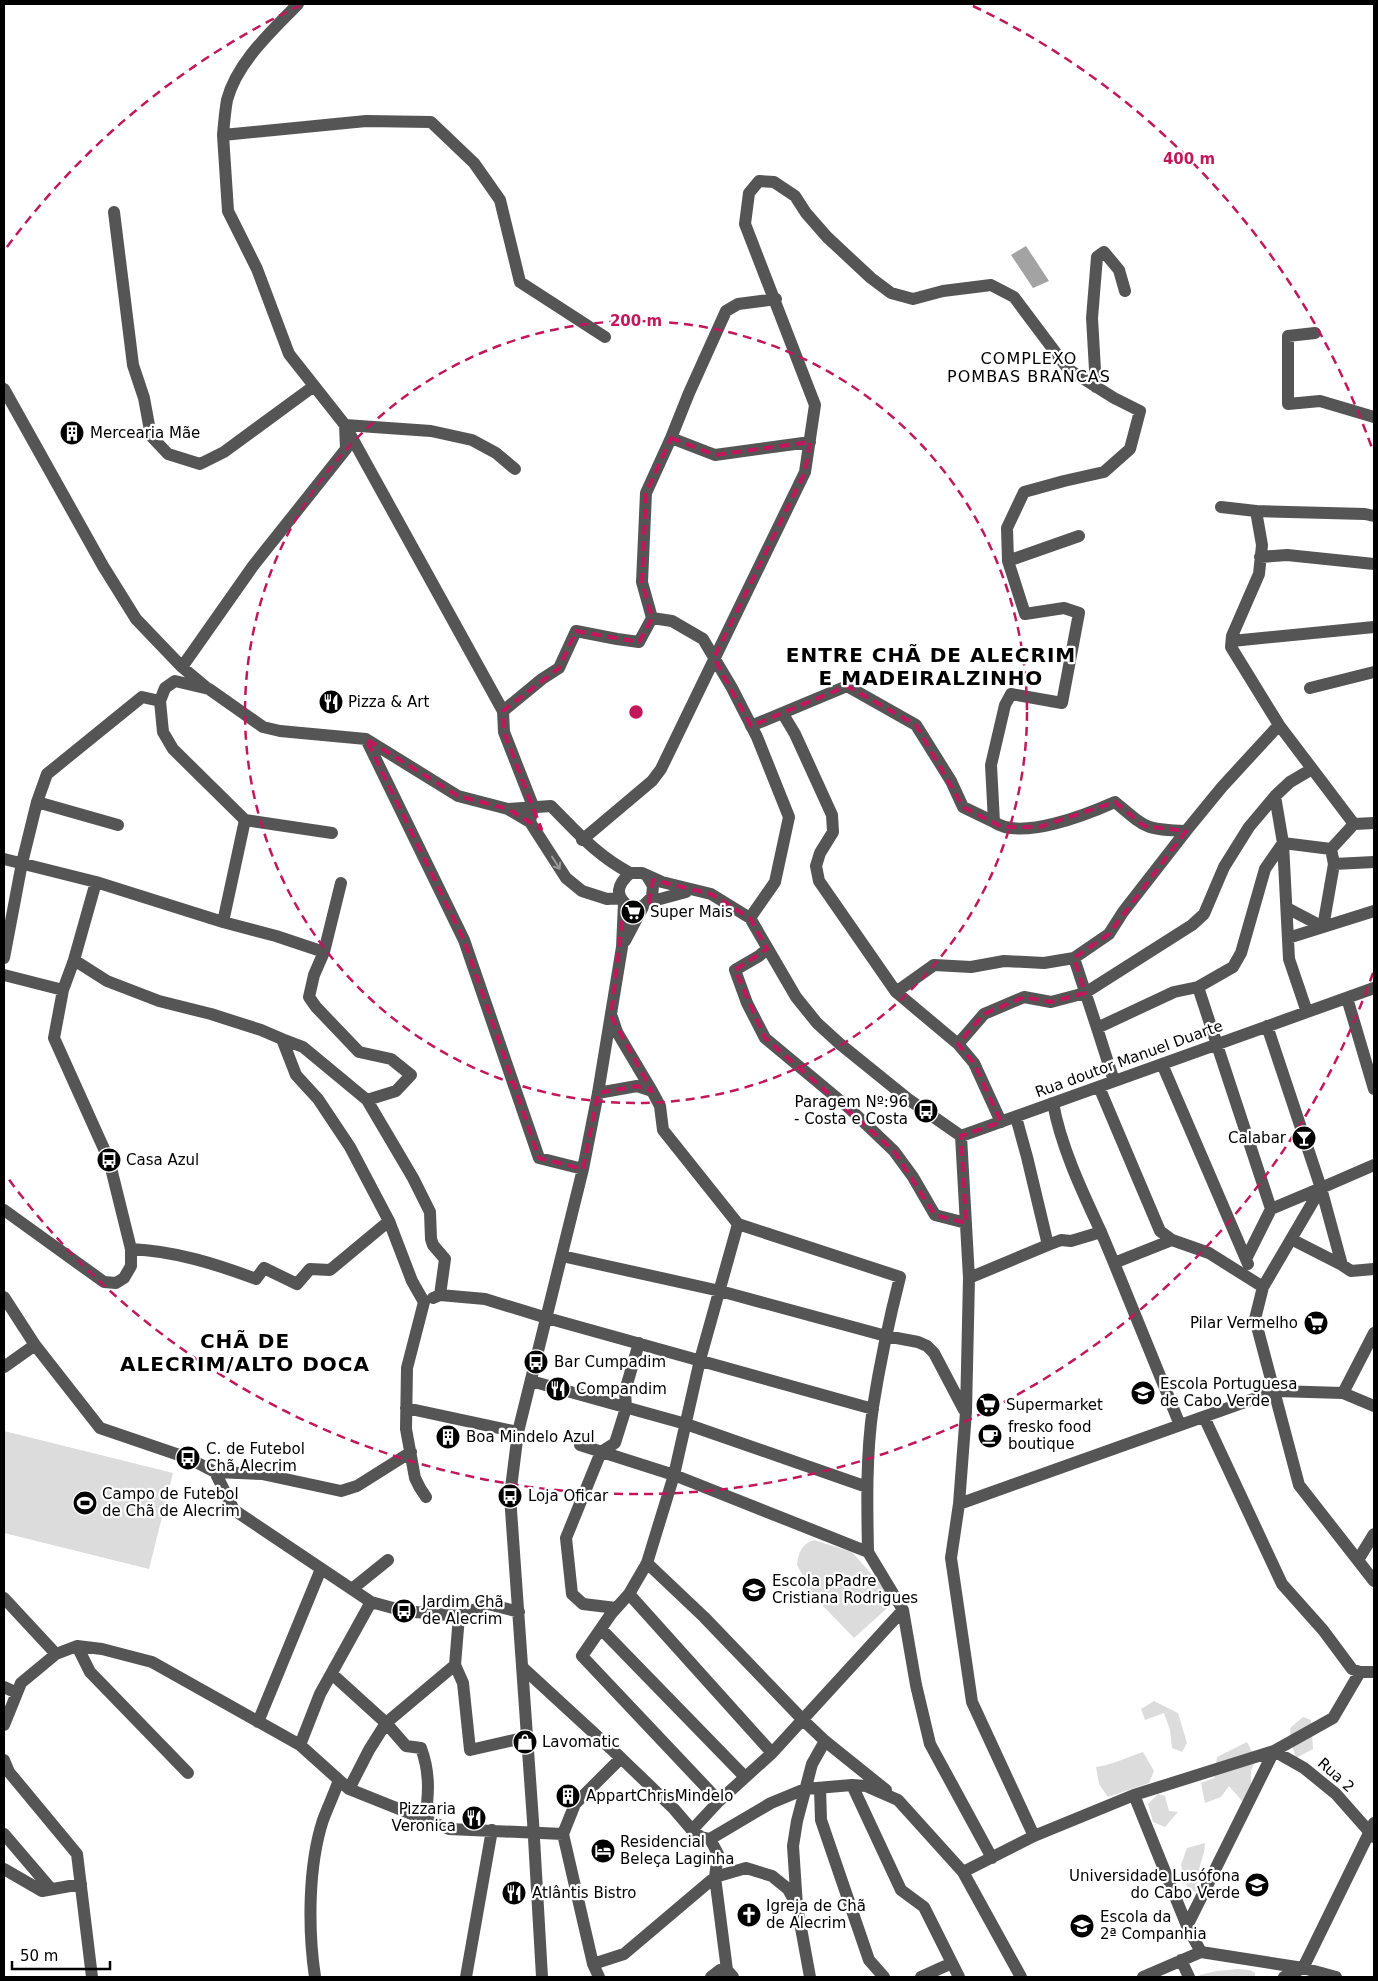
<svg xmlns="http://www.w3.org/2000/svg" width="1378" height="1981" viewBox="0 0 1378 1981" font-family="'DejaVu Sans',sans-serif">
	<style>
		.green { fill: #dcdcdc }
		.water { fill: #a3a3a3 }
		.lines { fill: none; stroke-linecap: round; stroke-linejoin: round }
		.minor { stroke: #555; stroke-width: 12 }
		.oneway { stroke: #999 }
		.marked { fill: none; stroke: #c2185b; stroke-width: 4; stroke-dasharray: 10 6; stroke-linejoin: round }
		.ring { fill: none; stroke: #c2185b; stroke-width: 2.5; stroke-dasharray: 9 6 }
		.labels { text-anchor: middle; stroke-width: 4.5; stroke-linejoin: round; paint-order: stroke }
		.poi-label { font-size: 15px; fill: #000; stroke: #fff; text-anchor: start }
		.street-label { font-size: 15px; fill: #000; stroke: #fff }
		.neighbourhood-label { font-size: 16px; letter-spacing: 1px; fill: #000; stroke: #fff }
		.district-label { font-size: 20px; font-weight: bold; letter-spacing: 1px; fill: #000; stroke: #fff }
		.centre { fill: #c2185b; stroke: #fff; stroke-width: 2.5 }
		.ring-label { font-size: 15px; text-anchor: middle; font-weight: bold; fill: #c2185b; stroke: #fff; stroke-width: 4.5; stroke-linejoin: round; paint-order: stroke }
	</style>
	<rect width="100%" height="100%" fill="#fff"/>
	<path class="green" d="M4,1431L173,1473L149,1569L4,1533Z
		M814,1540L852,1552L895,1601L854,1638L799,1581L803,1576L797,1565C799,1553 801,1544 814,1540Z
		M1154,1701L1178,1713L1187,1743L1182,1752L1172,1748L1170,1730L1164,1713L1145,1720L1141,1709Z
		M1303,1717L1311,1720L1313,1749L1296,1758L1291,1742L1290,1728Z
		M1247,1742L1256,1759L1251,1771V1785L1243,1802L1229,1786L1221,1797L1205,1803L1201,1783L1214,1778L1217,1757Z
		M1143,1752L1154,1771L1149,1783L1108,1797L1099,1784L1096,1767C1112,1765 1127,1757 1143,1752Z
		M1158,1794L1165,1796L1169,1811L1178,1812L1165,1827L1153,1822L1148,1804Z
		M1205,1843C1205,1855 1199,1864 1198,1876C1197,1882 1198,1885 1197,1892L1188,1890L1181,1865L1187,1848Z
		M1238,1969L1250,1970L1255,1973V1977H1200L1199,1975L1217,1971Z"/>
	<path class="water" d="M1026,246L1049,281L1033,288L1011,255Z"/>
	<g class="lines">
		<path class="minor" d="M223,135C224,123 225,111 227,100C237,62 272,31 298,4
			M114,212L133,365L144,398L151,436L168,454L200,464L224,452L314,386
			M1315,333L1288,336V404L1320,401L1374,417
			M1096,387L1092,318L1097,257L1104,252L1119,270L1125,291
			M4,389L103,566L136,619L182,667L207,688
			M345,425L431,431L472,440L496,453L515,469
			M346,427L503,711L504,732L533,806L530,822
			M671,438L689,393L726,311L738,304L776,299
			M1221,507L1256,511L1262,545L1259,574L1232,636L1231,647L1279,725L1354,824L1374,823
			M1256,511L1365,514L1374,516
			M1260,557L1287,555L1374,564
			M1008,561L1079,536
			M1232,641L1374,627
			M182,667L253,566L346,449L345,425L289,354L257,269L228,211L223,135L366,121L431,122L474,163L500,200L520,282L605,337
			M1310,688L1374,672
			M503,711L542,679L559,668L576,631L617,639L639,642L652,618
			M783,714L795,734L832,815L833,832L820,853L816,866L819,881L896,992L958,1044L974,1063L1001,1122
			M366,739L464,940L539,1158L583,1169
			M37,802L118,825
			M508,809L551,806C577,832 596,855 630,873
			M245,820L332,833
			M994,822C1021,841 1088,814 1115,802C1146,828 1145,830 1186,831
			M582,840L652,781L661,769L805,472L815,405L745,224L749,193L759,181L774,182L795,196L806,213L827,237L871,278L891,293L913,299L943,291L991,285L1014,297L1068,369L1114,398L1140,411L1130,449L1104,472L1064,481L1024,492L1007,528L1008,561L1025,614L1064,608L1079,613L1062,703L1011,694L1005,705L991,765L994,822L963,807L951,781L916,725L847,686L751,726
			M4,859L96,882L223,922L245,820L173,749L163,732L160,701L165,688L175,681L209,689L263,727L280,731L366,739L458,796L508,809L530,822L566,878L582,891L607,899L621,898
			M1334,864L1374,862
			M341,883L324,952L314,975L309,997L316,1007L359,1052L391,1059L411,1075L396,1091L367,1100
			M649,902L686,892
			M644,905L639,907H629C614,895 617,885 630,873H642L662,882L711,894L750,918L796,997L817,1023L840,1044L908,1099L961,1136
			M1287,908L1323,927L1334,864L1331,849L1354,824
			M750,918L775,882L789,817L757,737L732,688L703,639L672,621L652,618L642,582L646,493L671,438L715,455L810,442
			M223,922L276,936L324,952
			M1288,938L1374,911
			M625,941L644,905L652,897L653,886L647,876
			M767,949L759,956L735,970L747,1003L765,1038L849,1108L894,1151L913,1177L935,1215L966,1223
			M4,958L22,863L37,802L47,774L142,697L160,701
			M74,960L107,981L159,1001L211,1014L261,1030L282,1039L296,1075L318,1099L350,1147L389,1221L412,1281L424,1302L407,1368L406,1429L415,1478L420,1488L426,1497
			M4,975L63,990
			M896,992L934,965L971,967L1004,961L1044,963L1074,958
			M1347,998L1374,1089
			M1307,1012L1289,959L1283,843L1275,796L1290,782L1312,769
			M612,1017L617,1032L652,1091
			M1267,1026L1321,1188L1342,1265
			M1097,1028L1074,958L1109,934L1123,912L1186,831L1222,787L1279,725
			M282,1039L303,1047L367,1100L413,1178L430,1212L431,1239L433,1245L445,1259L440,1295L433,1298
			M958,1044L984,1014L1024,997L1051,1002L1085,993L1192,925L1204,914L1224,867L1249,827L1275,796
			M1162,1064L1248,1264
			M1114,1081L1097,1028L1174,992L1198,987
			M1099,1087L1160,1231L1172,1240L1209,1253L1263,1287
			M1053,1103C1061,1147 1082,1191 1101,1232
			M961,1136L969,1278L966,1412L959,1504L951,1558L972,1702L1034,1836
			M961,1136L1374,988
			M1374,1165L1321,1188L1263,1287L1255,1319L1299,1485L1374,1581
			M1271,1209L1321,1188
			M4,1210L104,1282L116,1283L124,1278L131,1266V1249L109,1160L54,1038L63,990L74,960L96,882
			M1291,1239L1342,1265L1351,1271L1374,1269
			M1048,1245L1061,1240L1071,1241L1101,1232L1114,1263L1172,1240
			M131,1249C175,1251 216,1264 256,1279L264,1268L297,1284L310,1269L330,1270L389,1221
			M562,1256L720,1291L886,1336L918,1342L927,1346L934,1353L964,1410
			M1246,1259L1271,1209L1198,987L1233,967L1241,953L1265,869L1283,843L1331,849
			M1114,1263L1180,1425
			M969,1278L1048,1245L1027,1157L1016,1117
			M440,1295L485,1299L547,1318L873,1409
			M4,1297L35,1345L100,1428L188,1458L215,1472L234,1510L371,1602L404,1611L459,1616L488,1604L519,1612
			M4,1367L35,1345
			M531,1381L686,1424L867,1487
			M1343,1393L1374,1333
			M406,1408L518,1432
			M1204,1417L1282,1584L1323,1630L1352,1669L1360,1672H1374
			M580,1445L674,1475L868,1552C867,1504 866,1455 873,1407C880,1363 889,1320 900,1277L738,1224L663,1130L660,1106L652,1091L637,1086L598,1093
			M215,1472L262,1474L341,1491L357,1486L411,1452
			M959,1504L1276,1391L1343,1393L1374,1406
			M868,1552L903,1610L916,1685L930,1744L992,1858
			M1358,1560L1374,1534
			M647,1563L704,1617L803,1720L825,1741L886,1790
			M352,1589L388,1560
			M629,1594L772,1753
			M4,1598L56,1654
			M616,1608L583,1604L572,1594L566,1538L601,1452L615,1443L626,1408L625,1391L639,1343
			M601,1629L745,1777
			M77,1646L90,1672L188,1773
			M455,1665L463,1683L470,1750L527,1737
			M522,1667L621,1758L674,1809L692,1830L701,1837L710,1839L718,1854L715,1877L727,1970L733,1977
			M332,1674L386,1723L455,1665L459,1616
			M4,1687L17,1693
			M258,1722L321,1569
			M4,1725L21,1683L56,1654L77,1646L102,1649L152,1662L300,1745L349,1789L449,1829L563,1834
			M300,1745L320,1694L371,1602
			M621,1758L575,1804L563,1834L593,1964L624,1954L715,1877L746,1868L772,1876L788,1889L797,1906
			M4,1760L9,1772L77,1854L92,1977
			M852,1785L901,1890L924,1907L959,1977
			M820,1788L821,1820L869,1960L884,1977
			M349,1789L369,1750L386,1723L406,1746L421,1748C430,1772 429,1794 425,1820
			M1134,1795L1187,1926L1201,1952
			M719,1801L772,1753L903,1610
			M692,1830L719,1801L582,1656L611,1614L629,1594L647,1563L674,1475L700,1360L738,1224
			M4,1834L51,1889
			M710,1839L771,1803L805,1789L852,1785L866,1786L898,1800L963,1872L1021,1977
			M4,1869L42,1891L81,1884
			M963,1872L1034,1836L1134,1795L1274,1751L1333,1718L1360,1672
			M1187,1926L1274,1751L1304,1768L1336,1794L1374,1837
			M1181,1960L1189,1977
			M593,1964L599,1977
			M315,1977C308,1930 308,1866 323,1820C328,1807 334,1794 339,1780
			M466,1977L492,1830
			M542,1977L533,1821L510,1496L518,1432L583,1169L598,1093L622,947L624,903
			M711,1977L720,1970H727
			M810,1977L797,1906L793,1846L797,1821L812,1764L825,1741
			M921,1977L952,1963
			M1143,1977L1201,1952L1303,1968L1336,1977
			M1284,1977L1303,1968L1374,1823"/>
	</g>
	<defs><path id="oneway-shaft" d="M-6 0H5M1.5-3L5.5 0L1.5 3" fill="none" stroke-width="1.6" stroke-linecap="round" stroke-linejoin="round" transform="scale(1.25)"/></defs>
	<use class="oneway" href="#oneway-shaft" transform="translate(556 863) rotate(58)"/>
	<path class="marked" d="M671,438L715,455L810,442L805,472L714,658L751,726L847,686L916,725L963,807L1002,827H1039L1115,802L1144,826L1186,831L1109,934L1074,958L1085,993L1051,1002L1024,997L984,1014L958,1044L974,1063L1001,1122L961,1136L966,1223L935,1215L894,1151L765,1038L735,970L767,949L750,918L711,894L653,880L649,902L624,907L611,1016L652,1091L637,1086L598,1093L583,1169L539,1158L464,940L366,739L458,796L508,809L541,829L504,732L503,711L559,668L576,631L639,642L652,618L642,582L646,493Z"/>
	<g class="ring">
		<circle cx="636" cy="712" r="391"/>
		<path d="M1373 973A782 782 0 0 1 7 1177M7 247A782 782 0 0 1 299 6M973 6A782 782 0 0 1 1373 451"/>
	</g>
	<defs>
		<symbol id="building-disc" viewBox="-11 -11 22 22"><circle r="9.5" fill="#000" stroke="#fff"/><path d="M-4-6H4V6H1V3H-1V6H-4ZM-2.5-4.3h1.7v1.8h-1.7ZM.8-4.3h1.7v1.8H.8ZM-2.5-1h1.7V.8h-1.7ZM.8-1h1.7V.8H.8Z" fill="#fff"/></symbol>
		<symbol id="restaurant-disc" viewBox="-11 -11 22 22"><circle r="9.5" fill="#000" stroke="#fff"/><path d="M-5-6h1v4h1v-4h1v4h1v-4h1v5L-1.5 .5V6h-2V.5L-5-1ZM5-6V6H3V1.5H1.5Q1.5-4 5-6Z" fill="#fff"/></symbol>
		<symbol id="supermarket-disc" viewBox="-11 -11 22 22"><circle r="9.5" fill="#000" stroke="#fff"/><path d="M-6-5.5h2.5l.6 2H6L4.5 2H-2.5L-4.4-4H-6ZM-1.5 3.2a1.3 1.3 0 1 0 .1 0ZM3 3.2a1.3 1.3 0 1 0 .1 0Z" fill="#fff"/></symbol>
		<symbol id="bus-disc" viewBox="-11 -11 22 22"><circle r="9.5" fill="#000" stroke="#fff"/><path d="M-5-6H5V4H4V6H2V4H-2V6H-4V4H-5ZM-3.5-4V0h7V-4ZM-3.5 1.2v1.5H-2V1.2ZM2 1.2v1.5H3.5V1.2Z" fill="#fff"/></symbol>
		<symbol id="bar-disc" viewBox="-11 -11 22 22"><circle r="9.5" fill="#000" stroke="#fff"/><path d="M-6-5H6L.8 .8V4.5H3.5V6h-7V4.5H-.8V.8Z" fill="#fff"/></symbol>
		<symbol id="school-disc" viewBox="-11 -11 22 22"><circle r="9.5" fill="#000" stroke="#fff"/><path d="M0-5L7-2L0 1L-7-2ZM-4 1L0 2.5L4 1V4Q0 6-4 4Z" fill="#fff"/></symbol>
		<symbol id="cafe-disc" viewBox="-11 -11 22 22"><circle r="9.5" fill="#000" stroke="#fff"/><path d="M-5.5-4.5H6V0H3Q3 3.5 0 3.5H-2.5Q-5.5 3.5-5.5 0ZM3-3.2v2h1.7v-2ZM-6 4.5H4V6H-6Z" fill="#fff"/></symbol>
		<symbol id="stadium-disc" viewBox="-11 -11 22 22"><circle r="9.5" fill="#000" stroke="#fff"/><path d="M0-5a6.5 5 0 1 0 0 10a6.5 5 0 1 0 0-10ZM-3.5-1.8h7v3.6h-7Z" fill="#fff"/></symbol>
		<symbol id="university-disc" viewBox="-11 -11 22 22"><circle r="9.5" fill="#000" stroke="#fff"/><path d="M0-5L7-2L0 1L-7-2ZM-4 1L0 2.5L4 1V4Q0 6-4 4Z" fill="#fff"/></symbol>
		<symbol id="shop-disc" viewBox="-11 -11 22 22"><circle r="9.5" fill="#000" stroke="#fff"/><path d="M-5-2.5h2.3a2.7 3.5 0 0 1 5.4 0H5L5.5 6h-11ZM-1.5-2.5h3a1.5 2.3 0 0 0-3 0Z" fill="#fff"/></symbol>
		<symbol id="hotel-disc" viewBox="-11 -11 22 22"><circle r="9.5" fill="#000" stroke="#fff"/><path d="M-6-4.5h1.5V1H6V5H4.5V3h-9V5H-6ZM-4 0a1.8 1.8 0 1 1 3.6 0ZM.5 0V-2.5h3Q6-2.5 6 0Z" fill="#fff"/></symbol>
		<symbol id="church-disc" viewBox="-11 -11 22 22"><circle r="9.5" fill="#000" stroke="#fff"/><path d="M-1.2-6h2.4v3.5h3.3v2.4h-3.3V6h-2.4V-.1h-3.3v-2.4h3.3Z" fill="#fff"/></symbol>
	</defs>
	<g fill-rule="evenodd">
		<use href="#building-disc" x="58" y="419" width="28" height="28"/>
		<use href="#restaurant-disc" x="317" y="688" width="28" height="28"/>
		<use href="#supermarket-disc" x="619" y="898" width="28" height="28"/>
		<use href="#bus-disc" x="912" y="1097" width="28" height="28"/>
		<use href="#bar-disc" x="1290" y="1124" width="28" height="28"/>
		<use href="#bus-disc" x="95" y="1146" width="28" height="28"/>
		<use href="#supermarket-disc" x="1302" y="1309" width="28" height="28"/>
		<use href="#bus-disc" x="522" y="1348" width="28" height="28"/>
		<use href="#restaurant-disc" x="544" y="1375" width="28" height="28"/>
		<use href="#school-disc" x="1129" y="1379" width="28" height="28"/>
		<use href="#supermarket-disc" x="974" y="1391" width="28" height="28"/>
		<use href="#cafe-disc" x="976" y="1422" width="28" height="28"/>
		<use href="#building-disc" x="434" y="1423" width="28" height="28"/>
		<use href="#bus-disc" x="174" y="1444" width="28" height="28"/>
		<use href="#bus-disc" x="496" y="1482" width="28" height="28"/>
		<use href="#stadium-disc" x="71" y="1489" width="28" height="28"/>
		<use href="#university-disc" x="740" y="1576" width="28" height="28"/>
		<use href="#bus-disc" x="390" y="1597" width="28" height="28"/>
		<use href="#shop-disc" x="511" y="1728" width="28" height="28"/>
		<use href="#building-disc" x="554" y="1782" width="28" height="28"/>
		<use href="#restaurant-disc" x="460" y="1804" width="28" height="28"/>
		<use href="#hotel-disc" x="589" y="1837" width="28" height="28"/>
		<use href="#university-disc" x="1243" y="1871" width="28" height="28"/>
		<use href="#restaurant-disc" x="500" y="1879" width="28" height="28"/>
		<use href="#church-disc" x="735" y="1901" width="28" height="28"/>
		<use href="#school-disc" x="1068" y="1912" width="28" height="28"/>
	</g>
	<g class="labels">
		<g class="poi-label">
			<text x="90" y="438">Mercearia Mãe</text>
			<text x="348" y="707">Pizza &amp; Art</text>
			<text x="650" y="917">Super Mais</text>
			<text x="908" y="1107" text-anchor="end">Paragem Nº:96<tspan x="908" dy="17">- Costa e Costa</tspan></text>
			<text x="1286" y="1143" text-anchor="end">Calabar</text>
			<text x="126" y="1165">Casa Azul</text>
			<text x="1298" y="1328" text-anchor="end">Pilar Vermelho</text>
			<text x="554" y="1367">Bar Cumpadim</text>
			<text x="1160" y="1389">Escola Portuguesa<tspan x="1160" dy="17">de Cabo Verde</tspan></text>
			<text x="576" y="1394">Compandim</text>
			<text x="1006" y="1410">Supermarket</text>
			<text x="1008" y="1432">fresko food<tspan x="1008" dy="17">boutique</tspan></text>
			<text x="466" y="1442">Boa Mindelo Azul</text>
			<text x="206" y="1454">C. de Futebol<tspan x="206" dy="17">Chã Alecrim</tspan></text>
			<text x="102" y="1499">Campo de Futebol<tspan x="102" dy="17">de Chã de Alecrim</tspan></text>
			<text x="528" y="1501">Loja Oficar</text>
			<text x="772" y="1586">Escola pPadre<tspan x="772" dy="17">Cristiana Rodrigues</tspan></text>
			<text x="422" y="1607">Jardim Chã<tspan x="422" dy="17">de Alecrim</tspan></text>
			<text x="542" y="1747">Lavomatic</text>
			<text x="586" y="1801">AppartChrisMindelo</text>
			<text x="456" y="1814" text-anchor="end">Pizzaria<tspan x="456" dy="17">Veronica</tspan></text>
			<text x="620" y="1847">Residencial<tspan x="620" dy="17">Beleça Laginha</tspan></text>
			<text x="1240" y="1881" text-anchor="end">Universidade Lusófona<tspan x="1240" dy="17">do Cabo Verde</tspan></text>
			<text x="532" y="1898">Atlântis Bistro</text>
			<text x="766" y="1911">Igreja de Chã<tspan x="766" dy="17">de Alecrim</tspan></text>
			<text x="1100" y="1922">Escola da<tspan x="1100" dy="17">2ª Companhia</tspan></text>
		</g>
		<g class="street-label">
			<text transform="translate(1129 1059) rotate(-20)" y="5">Rua doutor Manuel Duarte</text>
			<text transform="translate(1336 1775) rotate(42)" y="5">Rua 2</text>
		</g>
		<g class="neighbourhood-label">
			<text x="1029" y="364">COMPLEXO<tspan x="1029" dy="18">POMBAS BRANCAS</tspan></text>
		</g>
		<g class="district-label">
			<text x="931" y="662">ENTRE CHÃ DE ALECRIM<tspan x="931" dy="23">E MADEIRALZINHO</tspan></text>
			<text x="245" y="1348">CHÃ DE<tspan x="245" dy="23">ALECRIM/ALTO DOCA</tspan></text>
		</g>
	</g>
	<circle cx="636" cy="712" r="8" class="centre"/>
	<g class="ring-label">
		<text x="1189" y="164">400 m</text>
		<text x="636" y="326">200 m</text>
	</g>
	<rect width="1378" height="1981" fill="none" stroke="#000000" stroke-width="10"/>
	<path d="M12 1961v8h98v-8" fill="none" stroke="#000000" stroke-width="2.5"/>
	<text x="20" y="1961" font-size="15" fill="#000000" stroke="#ffffff" stroke-width="4" paint-order="stroke">50 m</text>
</svg>
